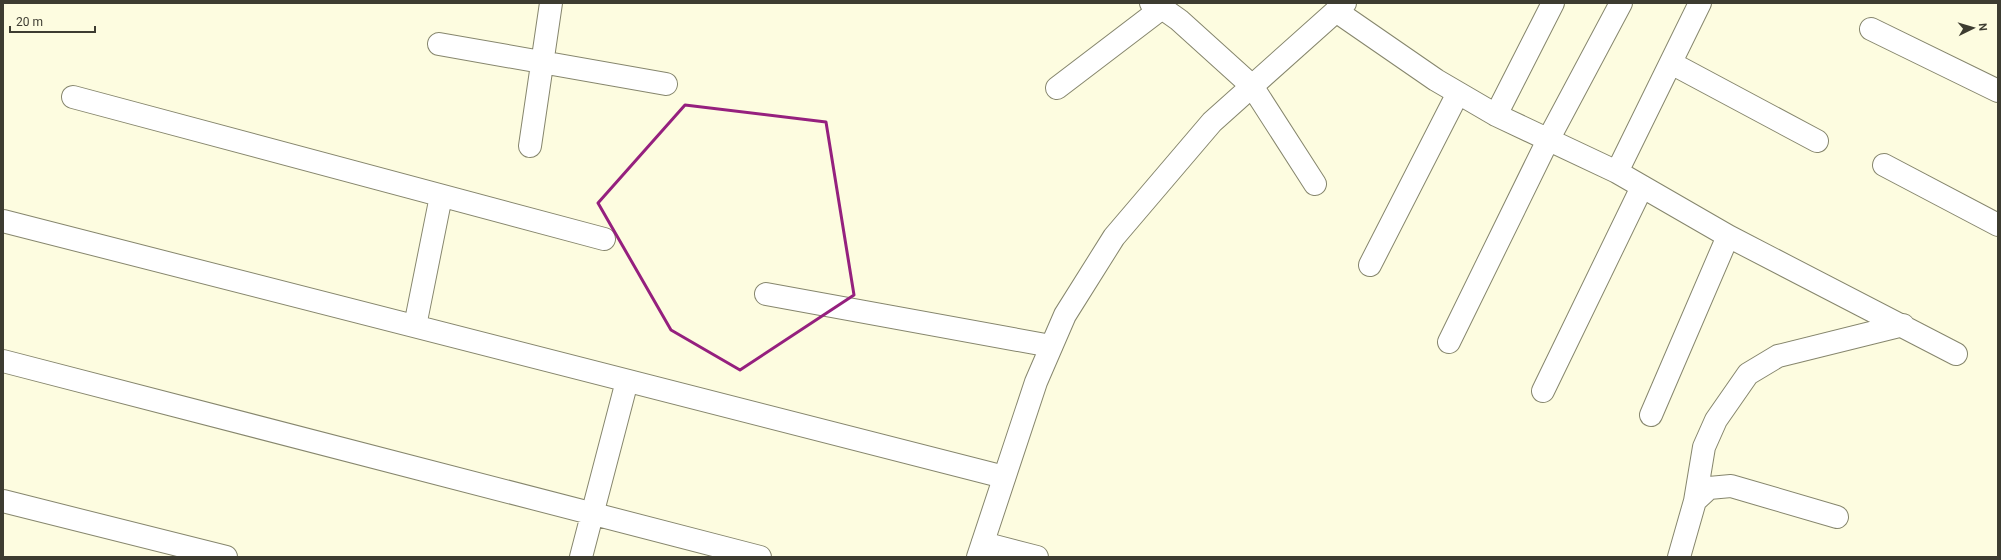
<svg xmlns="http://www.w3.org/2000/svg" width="2001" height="560" viewBox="0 0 2001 560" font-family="Roboto,sans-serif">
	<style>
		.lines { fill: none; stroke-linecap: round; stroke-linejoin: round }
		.minor-casing { stroke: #86866d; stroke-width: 24 }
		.secondary-casing { stroke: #86866d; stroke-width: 24 }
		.minor { stroke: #fff; stroke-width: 22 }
		.secondary { stroke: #fff; stroke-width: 22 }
		.marked { fill: none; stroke: #95207e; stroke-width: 3; stroke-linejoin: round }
	</style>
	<rect width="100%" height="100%" fill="#fdfce0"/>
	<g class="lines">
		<defs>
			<path id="minor" d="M1151,3L1162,8L1179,20L1252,86L1315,184
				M1336,11L1436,80L1496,115L1617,172L1728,236L1956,354
				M1871,29L1998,91
				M439,44L666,84
				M1671,63L1817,141
				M1057,88L1162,8
				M73,97L604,239
				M1496,115L1553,3
				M530,146L551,3
				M1884,165L1998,225
				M1617,172L1700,3
				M3,221L1004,477
				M1370,265L1458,93
				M766,294L1051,346
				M415,326L441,196
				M1449,342L1548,140L1621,3
				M3,361L760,557
				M1543,391L1642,187
				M1651,415L1728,236
				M3,501L226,557
				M1695,501L1704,447L1716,420L1748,374L1778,356L1903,325
				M983,543L1037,557
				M581,557L627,381
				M1679,557L1695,501L1709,488L1731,486L1837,517"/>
			<path id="secondary" d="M978,557L1036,382L1065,315L1114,237L1212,122L1345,3"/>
		</defs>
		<use href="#minor" class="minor-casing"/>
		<use href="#secondary" class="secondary-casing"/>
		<use href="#minor" class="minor"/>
		<use href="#secondary" class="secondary"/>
	</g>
	<path class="marked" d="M685,105L826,122L854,295L740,370L671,330L598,203Z"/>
	<rect width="2001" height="560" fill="none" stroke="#3d3c31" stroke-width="8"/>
	<g transform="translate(1973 28) rotate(85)" stroke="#fdfce0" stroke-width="3" paint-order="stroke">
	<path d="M0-3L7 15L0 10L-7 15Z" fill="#3d3c31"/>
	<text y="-6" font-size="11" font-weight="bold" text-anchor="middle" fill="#3d3c31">N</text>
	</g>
	<path d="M10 26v6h85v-6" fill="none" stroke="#3d3c31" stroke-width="2"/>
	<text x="16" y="26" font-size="12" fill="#3d3c31" stroke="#fdfce0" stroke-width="3" paint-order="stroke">20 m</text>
</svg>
